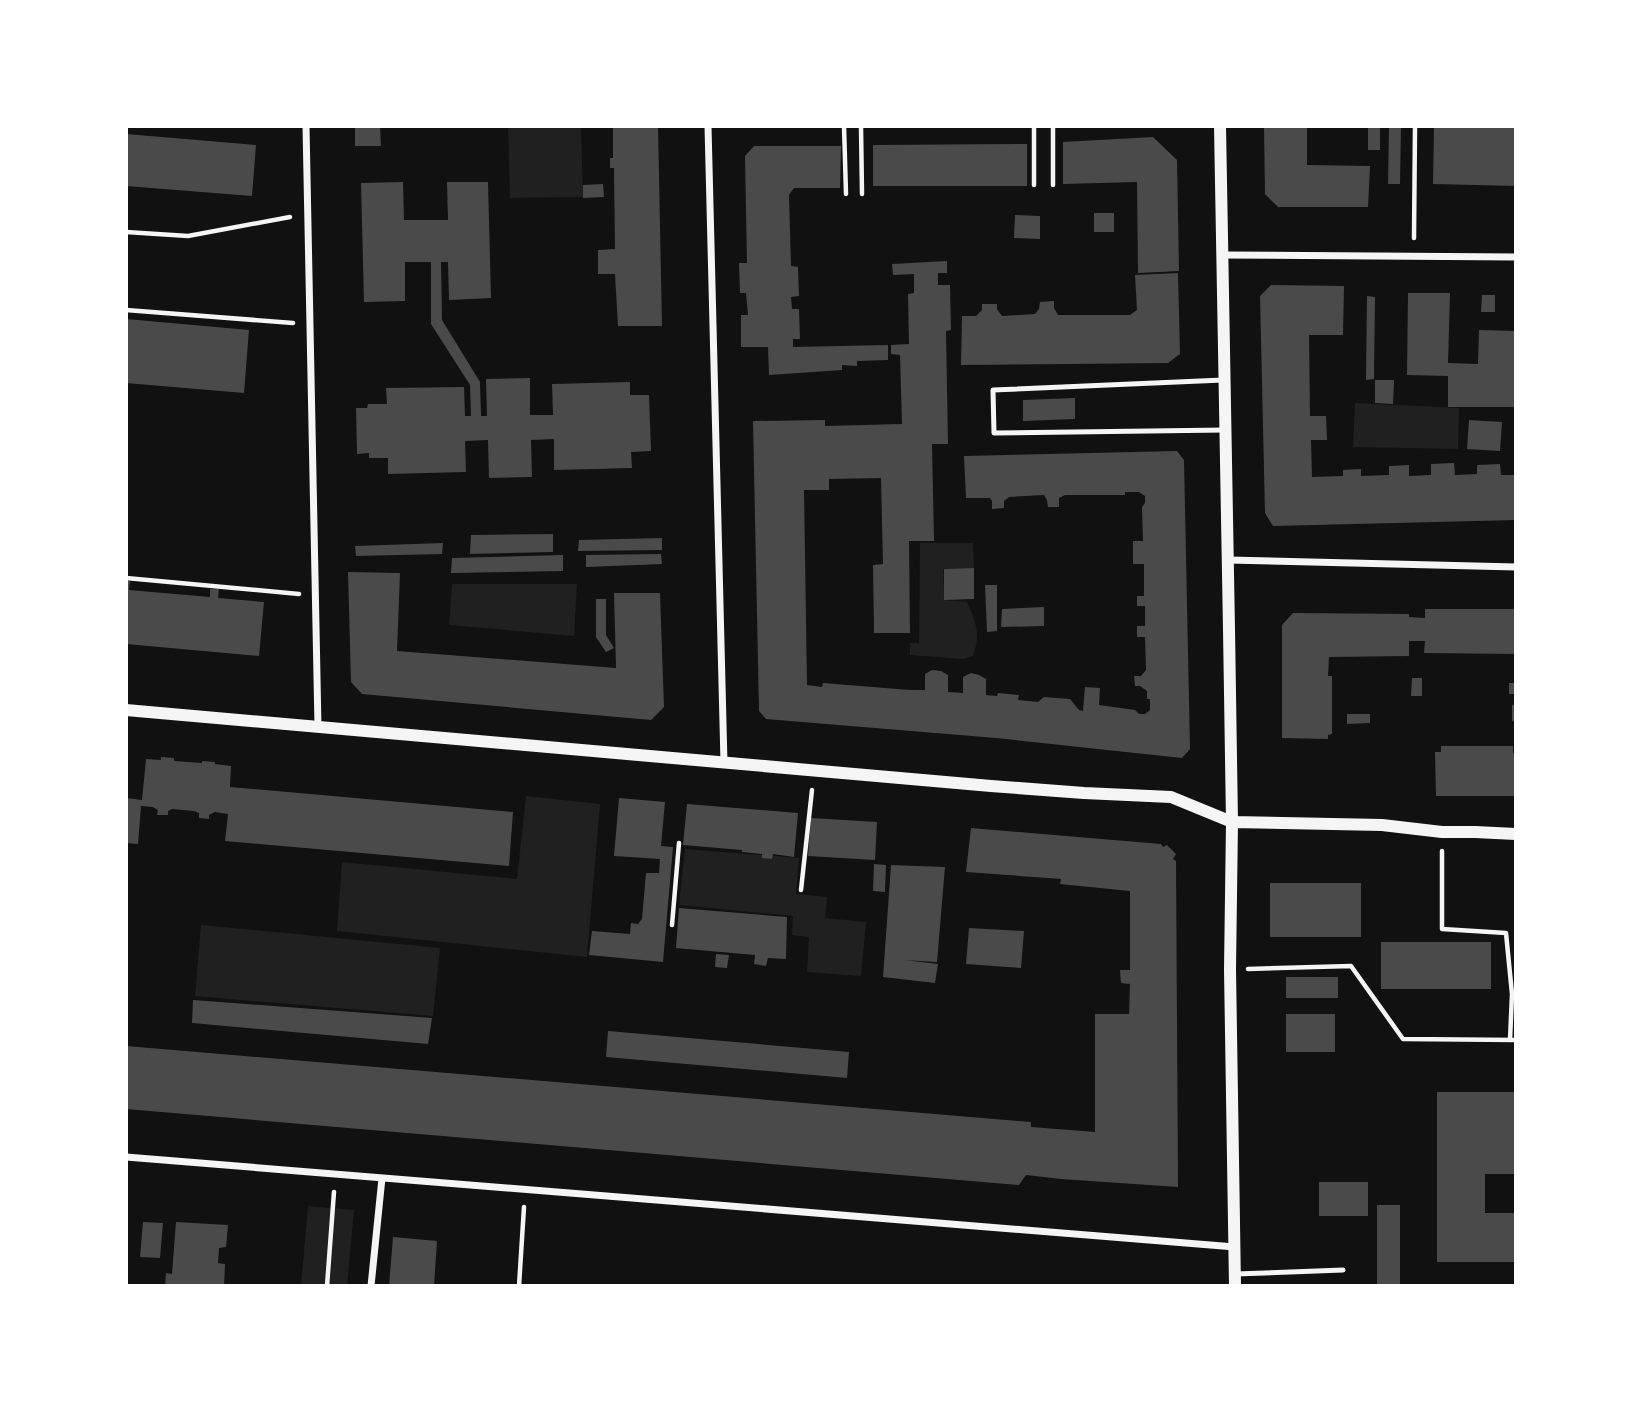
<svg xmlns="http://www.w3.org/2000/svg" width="1642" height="1412" viewBox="0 0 1642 1412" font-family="'Libre Baskerville',serif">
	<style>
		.green { fill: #202020 }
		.building { fill: #4a4a4a }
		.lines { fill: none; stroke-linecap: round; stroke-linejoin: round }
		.path { stroke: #f5f5f5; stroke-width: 4.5 }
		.service { stroke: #f5f5f5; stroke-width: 5 }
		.minor { stroke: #f5f5f5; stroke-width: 7 }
		.tertiary { stroke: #f5f5f5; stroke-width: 12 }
	</style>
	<rect width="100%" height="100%" fill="#111"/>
	<path class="green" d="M508,126H581L583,197L510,198Z
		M1355,403L1459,408L1458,449L1353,447Z
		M920,543H973L974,568L943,569L944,600L967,602C976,622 981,634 973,656L963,659L910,655V643H919Z
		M452,584H577L574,636L449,625Z
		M526,796L600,804L587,957L337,931L342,862L517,879Z
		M685,849L799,858L796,894L827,897L825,918L866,922L861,976L807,972L809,937L792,935L793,916L679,905Z
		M201,925L440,948L433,1016L195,996Z
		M308,1206L354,1210L347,1286H301Z"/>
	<path class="building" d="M355,126H380L381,146H355Z
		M613,126H658L662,326H618L615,274H598V250L615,249L614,168H610V158H613Z
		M1264,126H1307V165L1370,166L1368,207H1278L1265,194Z
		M1368,126H1380V150H1368Z
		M1389,126H1401L1400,184H1388Z
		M1434,126H1516V186L1433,184Z
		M126,134L256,145L252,196L126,186Z
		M1153,137L1177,160L1179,271L1138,273L1137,182L1063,184V142Z
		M1027,144V186H873V145Z
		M754,146H841L840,188H794L789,195L791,266L798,267L799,296L791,297L792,309H799L800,339H793V347L888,345V360L857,361V366L842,365V370L769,375L768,347H741V315H748L746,293H740L739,263H747L745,156Z
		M403,182L404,220H448L447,182H488L491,298L449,300L448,262H441L442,320L480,382L481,416H487L486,379L530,378V415H553L552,384L630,382V395H649L651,451L631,452L632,468L554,470V439L531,440L532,477L489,478L488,440L465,441L466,472L388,474V458H369V453L357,454L356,408H367L368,404H387L386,388L464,387L465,416H471L470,385L431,324V262H405V301L364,302L361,183Z
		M603,184L604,197L583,198V185Z
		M1094,213H1114V232H1094Z
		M1015,215L1040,216V239L1014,238Z
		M947,261V273H938V285H950L951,330L946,331L948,444H932L934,541H909L910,633H874L873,565L883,564L881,478L829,479V490H804L807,685L822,687L823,683L910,690H925V674L932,670L941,671L948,675V692L963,693V677L971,673L979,675L986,679V695L997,696L998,693L1019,695L1018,700L1038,702L1044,697L1070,699L1079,710L1083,711L1085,687L1100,688L1099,705L1135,710L1139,714H1145L1150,710V699H1147V691L1140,686H1135L1134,676H1141L1146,670L1145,637H1137V626H1145V606H1137V596H1144V564H1133V541H1143L1142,507L1145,503V496L1139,492H1125V495H1065L1059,498V507H1048L1047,500L1044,495L1009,497L1004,501V508L992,509V501L990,498H966L964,456L1177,451L1184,460L1190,749L1182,758L996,738L766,719L759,711L753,421L825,420V426L902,424L900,355L891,354V345L909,344L908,294L914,293V274L893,275L892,264Z
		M1178,273L1180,354L1168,363L961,365L962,316H976L982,310V304H997V309L1002,316L1035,314L1039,309L1040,302L1054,301V308L1058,315H1130L1137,310L1135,275Z
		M1271,285L1344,286L1343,335H1309L1310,416H1326L1327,440H1311L1312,477L1343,476V470L1361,469V476L1389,475V466L1409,465V476L1431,475V464L1454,463L1455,475L1477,474V465L1500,464L1501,475H1516V520L1273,526L1265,513L1260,296Z
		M1408,293H1450L1448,363L1478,364L1479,330L1516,331V407H1448V376L1407,375Z
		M1482,295H1495V312H1481Z
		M1367,296L1375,297L1374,379L1366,380Z
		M126,319L249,330L244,393L126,383Z
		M1375,380H1394L1393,404L1375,403Z
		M1075,398V419L1023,421V400Z
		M1469,420L1502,422L1500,451L1467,449Z
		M553,534V552L470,554L471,535Z
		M662,538V550L578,551L579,540Z
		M443,543L442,554L356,556L355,546Z
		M661,554L662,564L586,567V555Z
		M563,555V571L451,573L452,558Z
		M974,568V599L944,600V569Z
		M348,572L400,573L397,651L616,668L614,593H660L664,707L651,720L362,694L351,682Z
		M126,581H130L129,590L210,597V589H219L218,598L264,602L259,656L126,644Z
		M985,585H997V631L987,632Z
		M596,599H606V635L614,648L606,652L596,637Z
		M1044,607V626L1001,627L1002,609Z
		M1425,609H1516V654L1424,653L1425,641H1409V656L1329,657L1328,676H1332V734L1328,735V739L1282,738V625L1293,613L1409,614V617L1425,618Z
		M1412,678H1422V696H1411Z
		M1509,683H1516V694H1509Z
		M1512,705H1516V721H1512Z
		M1347,714H1370V723L1347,724Z
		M1441,746H1513V753H1516V796H1436L1435,752H1441Z
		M161,757L174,758V761L202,763V761L215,762V764L231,766L230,787L513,812L509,866L225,841L228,814L215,812L209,815V819L199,818V813L194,811L172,809L168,811V815H157L158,810L153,807L141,806L138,844L126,843V798L142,800L146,759L161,760Z
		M619,798L665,802L661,846L673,847L663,962L589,955L592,931L630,934L631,923L638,924L642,919L646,873H659L660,859L614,856Z
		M687,804L798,813L794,857L773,854L772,859L762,858V854L742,852V850L683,845Z
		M811,818L877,822L875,860L808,856Z
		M971,828L1161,844L1163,847L1167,845L1176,854L1173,859L1176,861L1178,1187L1061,1179L1026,1175L1019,1185L126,1109V1046L1031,1122V1127L1095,1132V1014H1129L1130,984L1121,983L1120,970H1130V891L1060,884L1061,879L966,872Z
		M874,864L886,865L885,892L873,891Z
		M891,865L945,867L937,962L904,960L938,964L935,983L883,977Z
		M1270,883H1361V937H1270Z
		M679,908L787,917L786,959L768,958L766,966L754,964L755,955L676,948Z
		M969,928L1024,931L1021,968L966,964Z
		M1381,942H1491V989H1381Z
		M716,954L729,955L727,968L715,967Z
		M1286,977H1338V998H1286Z
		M193,1000L432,1018L428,1044L192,1023Z
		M1286,1014H1335V1052H1286Z
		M608,1031L849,1052L847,1078L606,1057Z
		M1437,1092H1516V1174H1485V1213H1516V1262H1437Z
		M1319,1182H1368V1216H1319Z
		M1377,1205H1400V1286H1377Z
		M143,1222L163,1223L160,1258L140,1257Z
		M176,1222L228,1225L226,1247L219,1248L218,1263L225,1264L224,1286L165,1285L166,1273L172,1274Z
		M393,1237L437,1241L434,1286H389Z"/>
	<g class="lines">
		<path class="path" d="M844,126L846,194
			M861,126L862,194
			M1034,126V185
			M1053,185V126
			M126,232L188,236L290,217
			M1414,238L1415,126
			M126,310L293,323
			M126,578L299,594
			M1442,851V929L1506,933L1512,994L1510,1040
			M801,890L812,790
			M672,925L679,843
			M1248,969L1351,966L1403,1039L1516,1040
			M327,1286L334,1192
			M519,1286L524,1207"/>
		<path class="service" d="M1223,380L993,390L994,433L1225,430
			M1235,1274L1343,1270"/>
		<path class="minor" d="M306,126L318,727
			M708,126L724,763
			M1222,255L1516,257
			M1228,560L1516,567
			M126,1157L1235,1247
			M371,1286L382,1178"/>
		<path class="tertiary" d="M1220,126L1229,629L1232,822L1230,969L1235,1286
			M126,710L991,786L1084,793L1171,797L1232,822L1382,825L1442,832H1475L1516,834"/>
	</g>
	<rect width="1642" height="1412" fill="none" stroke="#ffffff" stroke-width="256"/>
</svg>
